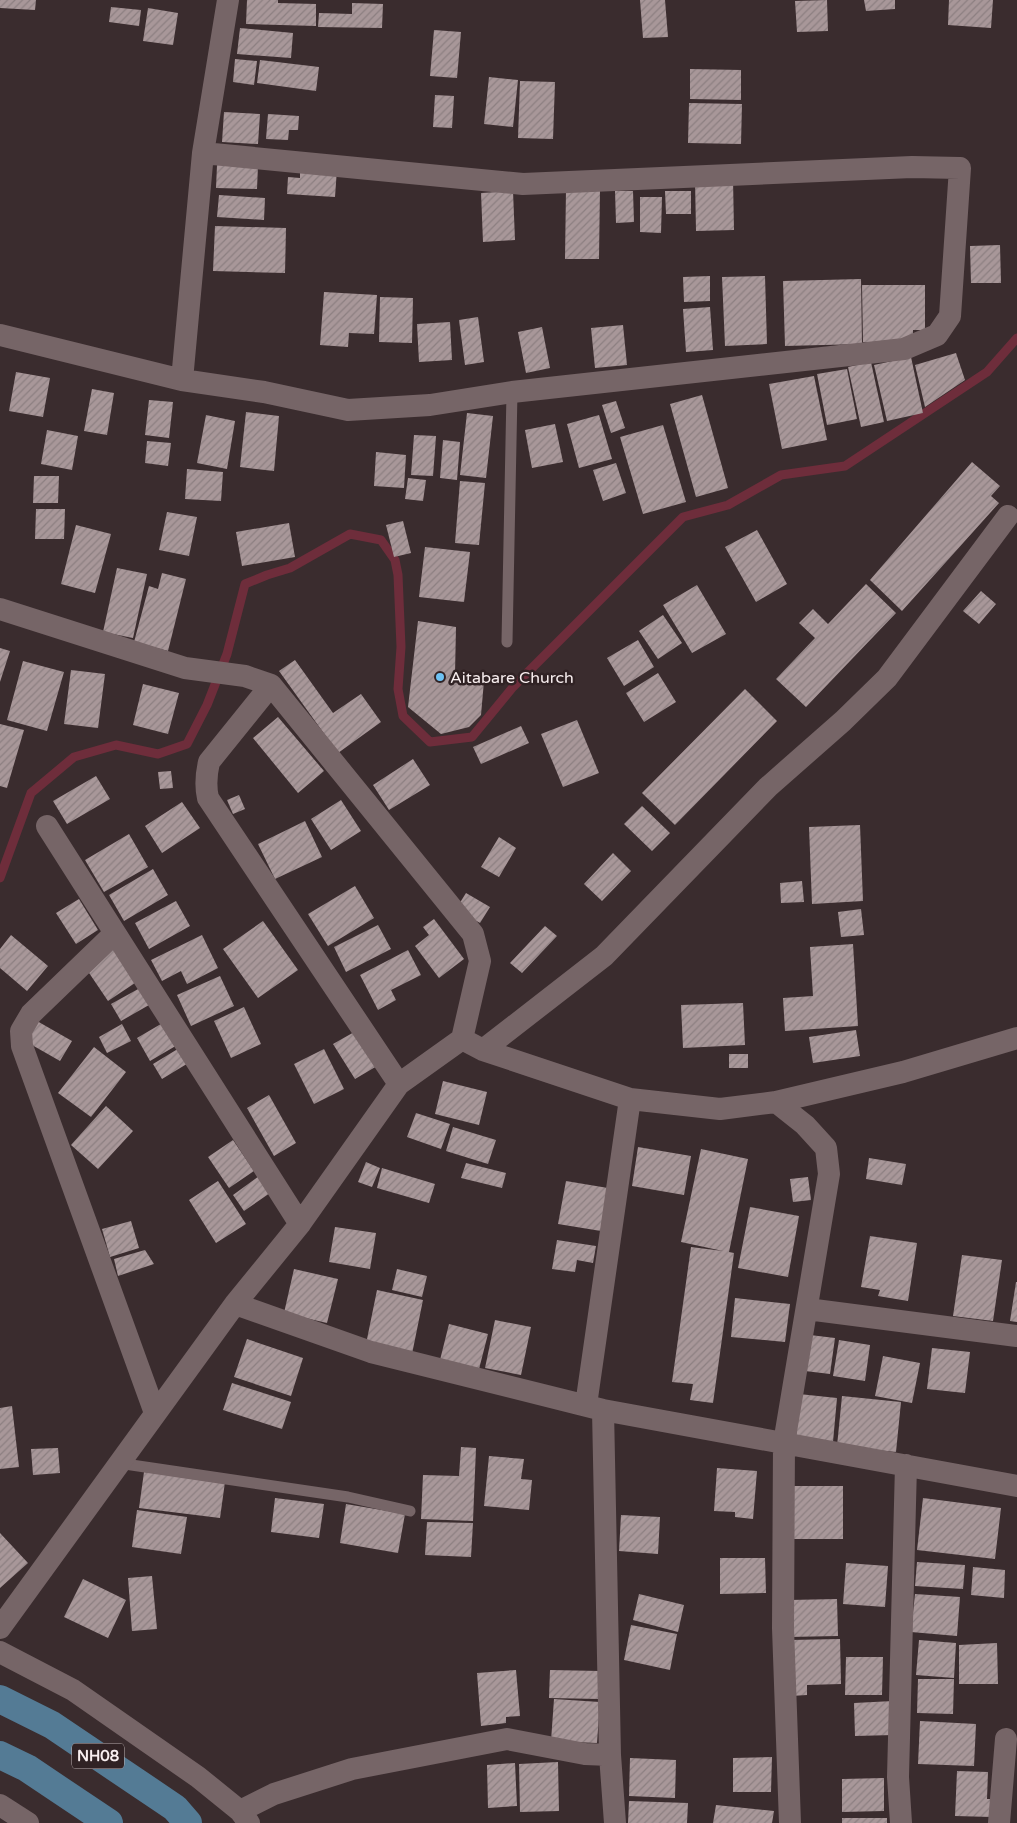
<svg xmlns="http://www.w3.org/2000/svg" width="1017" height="1823" viewBox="0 0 1017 1823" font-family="'Varela Round',sans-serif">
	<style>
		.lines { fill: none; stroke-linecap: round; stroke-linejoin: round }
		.stream { stroke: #6e2d3b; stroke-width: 9 }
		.building { fill: url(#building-hatch) }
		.service { stroke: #766567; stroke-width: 11 }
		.minor { stroke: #766567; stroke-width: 22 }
		.primary { stroke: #547b95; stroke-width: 28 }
		.poi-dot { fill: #6ec2f3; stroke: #302224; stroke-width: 2 }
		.labels { text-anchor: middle; stroke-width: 5; stroke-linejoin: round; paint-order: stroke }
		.shield { fill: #302224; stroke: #bcb1b2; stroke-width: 1 }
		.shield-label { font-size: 15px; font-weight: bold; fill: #f8eeef }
		.poi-label { font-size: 16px; fill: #f8eeef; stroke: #302224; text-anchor: start }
	</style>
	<defs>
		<pattern id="building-hatch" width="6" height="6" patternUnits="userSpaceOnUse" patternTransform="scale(1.25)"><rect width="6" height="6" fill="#a89799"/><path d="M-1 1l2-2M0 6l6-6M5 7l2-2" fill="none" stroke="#8c7f81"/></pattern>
	</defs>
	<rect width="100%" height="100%" fill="#3a2c2e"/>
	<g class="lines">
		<path class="stream" d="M0,878L31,793L74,757L116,745L158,754L187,744L207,705L227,654L245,584L267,575L290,568L350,534L381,540L395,560L398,575L401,647L398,689L403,716L430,742L472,737L513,687L683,517L728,505L781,475L845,466L987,372L1017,338"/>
	</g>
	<path class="building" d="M0,0H36L35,10L0,8Z
		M247,0H278V3L316,4V26L246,24Z
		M640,0H665L668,37L643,38Z
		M827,0L828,31L797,32L795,1Z
		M864,0H895V9L866,11Z
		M949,0H993L991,28L948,25Z
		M352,3L383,4L382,28L318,27L319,13L352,14Z
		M111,7L141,10L139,26L109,22Z
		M148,8L178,13L173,45L143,41Z
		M240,28L293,33L291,58L237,54Z
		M434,30L461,32L457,78L430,76Z
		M235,59L257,61L254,85L233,82Z
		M260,60L319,67L316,91L257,83Z
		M690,69L741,70V100L690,99Z
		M489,77L518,80L513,127L484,124Z
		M520,81L555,82L553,139L518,138Z
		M435,95L454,96L452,128L433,127Z
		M689,103L742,104L741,144L688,143Z
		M224,112L260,114L258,144L222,142Z
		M268,114L299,116L298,130H289L288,140L266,139Z
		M217,165L258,166L257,189L216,188Z
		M300,167L337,169L335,197L287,194L288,177L300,178Z
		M733,179L734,230L696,231L695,180Z
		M566,189H600L599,259H565Z
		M513,191L515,240L483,242L481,193Z
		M615,191H633L634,222L616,223Z
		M665,191H691V214H666Z
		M219,195L265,198L264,220L217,217Z
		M640,197H662L661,233L640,232Z
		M215,226L286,228L285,273L213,271Z
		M1000,245L1001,283H971L970,246Z
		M710,276V301L684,302L683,277Z
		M765,276L767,344L725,346L722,277Z
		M861,279L862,344L785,346L783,281Z
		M862,285H925V330H913V342H863Z
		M324,292L377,295L374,334L349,333L348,347L320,345Z
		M380,297L413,298L412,343L379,342Z
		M710,307L713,350L686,352L683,309Z
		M478,317L484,362L465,365L459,320Z
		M450,322L452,360L419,362L417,324Z
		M623,325L627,365L595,368L591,328Z
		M542,327L550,368L526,373L518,332Z
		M956,353L965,380L925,407L915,365Z
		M911,357L923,413L887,421L874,365Z
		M871,362L884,422L861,427L848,367Z
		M847,369L857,419L827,425L817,374Z
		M16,372L50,378L43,417L9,411Z
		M814,376L827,440L782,449L769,384Z
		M92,389L114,393L107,435L84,431Z
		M702,395L728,488L696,497L670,404Z
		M149,400L173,402L169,438L145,435Z
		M616,401L625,428L611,433L602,405Z
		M246,412L279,416L274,471L240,467Z
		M467,413L493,416L486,478L460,475Z
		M206,415L235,421L227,469L197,463Z
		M599,415L612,459L579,468L567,424Z
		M555,424L563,462L532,468L525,430Z
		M663,425L686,502L643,514L620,437Z
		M47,430L78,436L72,470L41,464Z
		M414,435L436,436L433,476L411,475Z
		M443,440L460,442L457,480L440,478Z
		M147,441L171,443L168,466L145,463Z
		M376,452L406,455L404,488L374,486Z
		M972,462L1000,486L991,496L999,503L902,611L870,580Z
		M616,463L626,493L603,501L593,470Z
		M187,469L223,472L221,501L185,499Z
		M34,476H59L58,503H33Z
		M408,478L426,480L423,501L405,499Z
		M460,481L485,483L479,545L455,543Z
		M36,509H65L64,539H35Z
		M167,512L197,517L189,556L159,550Z
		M403,521L411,553L394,557L386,525Z
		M289,523L295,557L242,566L236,532Z
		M76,525L111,534L95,593L61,584Z
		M757,530L787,584L756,602L725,547Z
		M425,547L470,552L464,602L419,597Z
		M117,568L147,574L133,638L103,632Z
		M162,573L186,579L168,651L134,642L149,586L158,589Z
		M866,584L896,613L806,707L776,679L815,638L799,623L813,609L828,624Z
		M697,585L726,634L692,653L663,605Z
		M981,591L996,604L979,624L963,611Z
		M663,615L682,643L658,659L639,631Z
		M418,621L456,627L455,674L484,681L481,715L469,727L441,734L408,707Z
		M638,640L654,667L624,686L607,658Z
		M0,648L10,651L0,682Z
		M295,660L333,713L361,694L381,722L338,753L279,671Z
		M23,661L64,672L47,731L7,720Z
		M71,670L105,674L98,728L64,724Z
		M658,673L676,702L644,722L626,693Z
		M143,684L179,693L168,734L133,725Z
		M745,689L777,721L675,825L642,793Z
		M278,717L324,771L298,793L253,738Z
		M577,720L599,773L563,787L541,734Z
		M0,724L24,730L7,788L0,786Z
		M521,726L529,743L481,764L473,747Z
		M413,759L430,785L389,810L373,785Z
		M171,771L173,788L160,789L158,772Z
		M96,776L110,799L67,824L53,801Z
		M239,795L245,809L233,814L227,800Z
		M341,800L361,831L331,850L311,819Z
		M182,802L200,828L162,853L145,826Z
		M642,806L670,833L652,851L624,824Z
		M305,821L322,857L275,879L258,844Z
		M860,825L863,901L812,904L809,827Z
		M129,834L148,867L104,892L85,860Z
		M499,837L516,848L499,877L481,867Z
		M613,853L631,871L602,901L584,884Z
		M153,869L168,895L124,921L109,895Z
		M802,881L804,902L781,903L780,883Z
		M355,886L374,918L328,946L308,914Z
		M466,893L490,907L480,923L456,909Z
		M79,899L98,930L76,944L56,913Z
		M176,901L190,926L149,949L135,923Z
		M861,909L864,935L841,937L838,912Z
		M434,919L464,959L439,978L415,946L429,935L423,927Z
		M263,921L298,970L258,998L223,949Z
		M378,925L391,949L346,972L334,947Z
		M545,926L557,936L522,973L510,963Z
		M11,935L48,966L27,991L0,968V949Z
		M202,935L218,968L187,984L181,971L162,981L151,960Z
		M113,944L138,981L108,1001L83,964Z
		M853,944L858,1026L785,1031L783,998L813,996L810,947Z
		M408,950L421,975L391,990L396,1000L378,1010L360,975Z
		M220,976L234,1006L191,1026L177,995Z
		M140,988L149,1005L121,1021L111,1004Z
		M743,1003L745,1045L683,1048L681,1005Z
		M244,1007L261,1044L231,1058L214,1021Z
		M37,1021L72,1041L60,1061L25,1041Z
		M166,1021L179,1044L150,1061L137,1038Z
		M122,1024L131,1041L107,1053L99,1037Z
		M856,1030L860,1056L813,1063L809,1037Z
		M356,1031L377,1066L355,1079L333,1044Z
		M94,1047L126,1072L91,1117L58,1093Z
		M181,1047L190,1062L162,1079L153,1064Z
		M324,1049L344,1089L314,1104L294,1064Z
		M729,1054H748V1068H729Z
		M443,1081L487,1092L479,1125L435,1114Z
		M269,1095L296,1143L274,1156L247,1108Z
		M106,1106L133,1131L98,1169L71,1145Z
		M416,1113L450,1124L441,1149L407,1137Z
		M453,1127L496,1140L488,1164L446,1151Z
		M233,1140L254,1171L229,1188L208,1157Z
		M638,1147L691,1156L684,1195L632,1186Z
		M701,1149L748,1159L729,1252L734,1253L713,1403L690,1400L693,1384L672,1382L691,1247L723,1251L681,1242Z
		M869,1158L906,1164L902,1185L866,1179Z
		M366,1162L380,1168L372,1187L358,1182Z
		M466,1163L506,1173L502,1188L461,1178Z
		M382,1168L435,1184L429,1203L377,1188Z
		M259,1176L270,1193L244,1211L233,1195Z
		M808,1177L811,1200L793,1202L790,1179Z
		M218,1181L246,1224L216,1243L189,1200Z
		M566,1181L608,1188L601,1231L558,1224Z
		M750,1207L799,1216L788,1277L738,1268Z
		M131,1221L139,1248L110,1257L102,1229Z
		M335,1227L376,1233L370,1269L329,1262Z
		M870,1236L917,1243L908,1301L878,1296L880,1290L861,1287Z
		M557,1240L596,1246L593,1263L577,1260L575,1272L552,1269Z
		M145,1250L154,1264L118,1276L114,1259Z
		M962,1255L1002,1260L993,1321L953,1316Z
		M294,1269L338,1279L327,1323L284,1313Z
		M397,1269L427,1276L422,1297L392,1290Z
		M1016,1282H1017V1322L1010,1321Z
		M377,1290L423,1300L412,1354L366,1344Z
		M735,1298L790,1304L785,1342L731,1337Z
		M495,1320L531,1327L521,1375L485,1368Z
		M449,1324L488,1334L478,1373L439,1364Z
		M810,1335L835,1338L830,1374L805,1371Z
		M247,1339L303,1358L291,1396L234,1377Z
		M839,1340L870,1345L865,1381L833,1376Z
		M932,1348L970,1352L965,1393L927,1389Z
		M883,1356L920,1363L912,1403L875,1396Z
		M232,1383L291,1402L282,1429L223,1410Z
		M799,1394L837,1398L833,1442L796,1439Z
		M842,1396L901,1402L896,1452L837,1446Z
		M12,1406L19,1467L0,1469V1408Z
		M461,1447L476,1448L473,1521L421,1519L423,1475L459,1476Z
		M58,1448L60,1473L33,1475L31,1449Z
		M489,1456L524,1459L521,1479L532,1480L529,1510L484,1506Z
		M717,1468L757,1471L753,1519L735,1517V1512L714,1511Z
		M144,1472L225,1482L220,1518L139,1508Z
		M794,1486H843V1539H794Z
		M275,1498L324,1504L319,1538L271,1532Z
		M923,1498L1001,1508L995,1559L917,1550Z
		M346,1504L405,1514L398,1553L340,1543Z
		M137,1510L187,1517L181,1554L132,1547Z
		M621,1515L660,1517L658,1554L619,1551Z
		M427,1522L473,1523L471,1557L425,1555Z
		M0,1533L28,1563L0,1588Z
		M720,1558H765L766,1593L720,1594Z
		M917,1562L965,1565L963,1589L915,1586Z
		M846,1563L888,1566L885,1607L843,1604Z
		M973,1567L1005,1570L1004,1598L971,1595Z
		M152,1576L157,1629L132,1631L128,1578Z
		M83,1579L126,1600L108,1638L64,1617Z
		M639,1594L684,1605L678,1632L633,1620Z
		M915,1594L960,1597L957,1636L911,1632Z
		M837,1599L838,1636L789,1637V1600Z
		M631,1625L677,1634L670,1670L624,1660Z
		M840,1639L841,1684L807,1685V1695L791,1696L790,1640Z
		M919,1640L956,1643L954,1678L916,1675Z
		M997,1643L998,1684H959V1645Z
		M846,1657H883L882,1695H845Z
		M516,1670L520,1716L506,1717V1723L481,1726L477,1673Z
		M550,1670L600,1671L599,1699L549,1698Z
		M918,1679H954L953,1714L917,1713Z
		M554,1699L600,1702L597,1743L551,1741Z
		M893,1701L894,1735L855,1736L854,1703Z
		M920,1721L976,1724L974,1766L918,1764Z
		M772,1757L771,1792H733V1758Z
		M630,1758L676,1760L675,1798L629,1796Z
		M558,1762L559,1811L520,1812L519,1764Z
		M515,1763L517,1806L488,1808L487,1765Z
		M957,1771L988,1772L987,1799H992L991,1817L955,1816Z
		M884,1778V1811L842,1812V1779Z
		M629,1801L688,1803L687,1823H628Z
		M716,1805L774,1811L772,1823H713Z
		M842,1818H887V1823H842Z"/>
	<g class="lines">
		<path class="service" d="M507,642L512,392
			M118,1463L348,1497L410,1511"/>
		<path class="minor" d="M0,335L182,380L264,392L348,410L430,405L512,392L904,349L937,335L950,316L960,168L912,167L523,184L203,153
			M182,380L203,153L228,0
			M0,609L185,668L245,676L271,685L473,934L480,961L462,1039
			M271,685L209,762C206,775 205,785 208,798L399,1084
			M47,826L300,1224
			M115,933L31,1014L21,1031L22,1046L155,1413
			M483,1050L604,956L768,787L843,721L887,678L1008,516
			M776,1102L805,1125L826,1148L829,1174L784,1443L783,1628L790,1823
			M235,1304L371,1352L603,1410L1017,1486
			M807,1309L1017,1336
			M586,1405L630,1099
			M603,1410L610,1755L615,1823
			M0,1628L235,1304L300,1224L399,1084L462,1039L483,1050L630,1099L720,1109L776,1102L903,1072L1017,1038
			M0,1652L73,1690L198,1777L240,1811L249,1823
			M0,1805L28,1823
			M240,1811L274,1794L352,1769L507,1739L585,1754L610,1755
			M901,1823L898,1777L906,1465
			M999,1823L1006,1739"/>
		<path class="primary" d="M0,1699L52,1725L175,1808L188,1823
			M0,1755L27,1768L109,1823"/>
	</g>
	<circle class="poi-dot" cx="440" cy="677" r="5"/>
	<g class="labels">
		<rect class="shield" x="72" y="1743.5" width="52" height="25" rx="4"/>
		<g class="shield-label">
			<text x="98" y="1761">NH08</text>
		</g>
		<g class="poi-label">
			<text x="450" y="683">Aitabare Church</text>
		</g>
	</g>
</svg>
